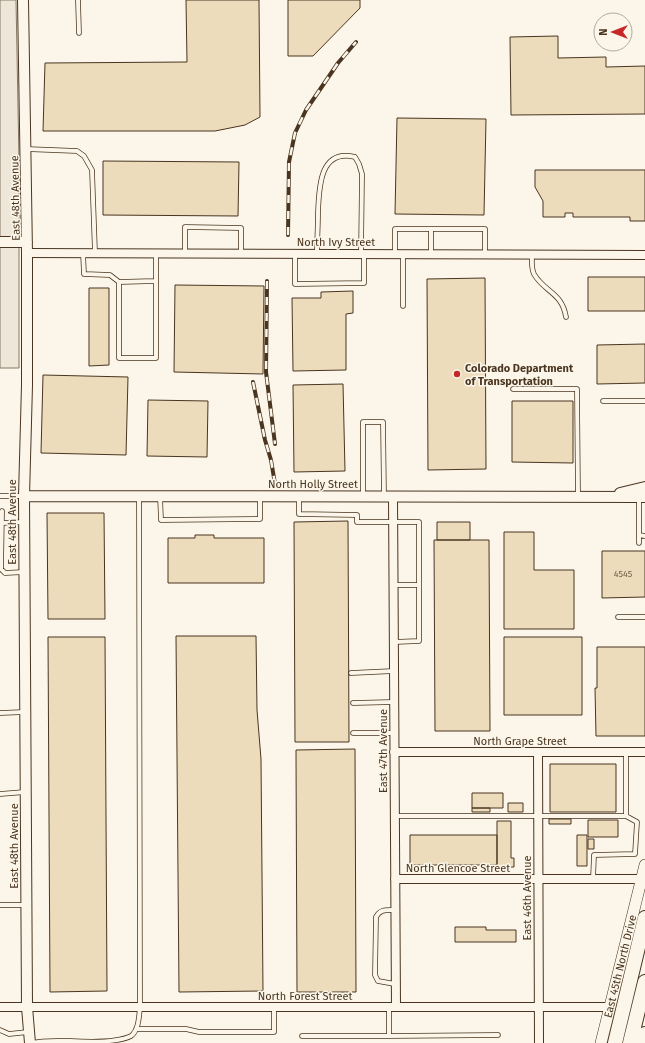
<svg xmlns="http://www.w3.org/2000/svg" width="645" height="1043" viewBox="0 0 645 1043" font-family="'Fira Sans',sans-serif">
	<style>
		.green { fill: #ede6d9; stroke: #887966 }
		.building { fill: #ecdcbc; stroke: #4a3520 }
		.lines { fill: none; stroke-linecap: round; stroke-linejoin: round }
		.service-casing { stroke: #4a3520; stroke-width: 5.5 }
		.minor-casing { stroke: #4a3520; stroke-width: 10 }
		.tertiary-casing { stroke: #4a3520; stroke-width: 12 }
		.secondary-casing { stroke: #4a3520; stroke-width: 12 }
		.motorway-casing { stroke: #4a3520; stroke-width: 16 }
		.service { stroke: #fbf6e9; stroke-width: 4 }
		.minor { stroke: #fbf6e9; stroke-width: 8 }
		.tertiary { stroke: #fbf6e9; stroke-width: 10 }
		.secondary { stroke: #fbf6e9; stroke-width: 11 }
		.motorway { stroke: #fbf6e9; stroke-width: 14 }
		.rail-casing { stroke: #4a3520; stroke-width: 4 }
		.rail { stroke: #fbf6e9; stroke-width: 2.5; stroke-dasharray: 8; stroke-linecap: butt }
		.poi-dot { fill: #c62828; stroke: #fbf6e9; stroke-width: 1.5 }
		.labels { text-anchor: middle; stroke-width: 3; stroke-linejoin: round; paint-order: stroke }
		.number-label { font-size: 9px; fill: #725f47 }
		.street-label { font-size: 11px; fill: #4a3520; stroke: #fbf6e9 }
		.poi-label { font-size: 11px; font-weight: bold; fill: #4a3520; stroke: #fbf6e9; text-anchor: start }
	</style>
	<rect width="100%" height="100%" fill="#fbf6e9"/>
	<path class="green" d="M0,0H16L19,160V368H0Z"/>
	<path class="building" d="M186,0H259L260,117L245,125L215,131H43L45,63L187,62Z
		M288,0H360V8L313,56H288Z
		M558,36V58L606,57V67L645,66V114L511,115L510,37Z
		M397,118L486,119L484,215L395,214Z
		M103,161L239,162L238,216L103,215Z
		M535,170H645V221H630V217H573V213H565V217H543V201L535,187Z
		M588,277H645V311H588Z
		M485,278L486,469L428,470L427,279Z
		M175,285L264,286L263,374L174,372Z
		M89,288H109V365L89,366Z
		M353,291V313L346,314V370L293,371L292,298H321V292Z
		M645,344V383L597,384V345Z
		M43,375L128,377L126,455L41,453Z
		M343,384L345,471L294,472L293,385Z
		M148,400L208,401L207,457L147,456Z
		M512,401H573V463L512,462Z
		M47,513H104L105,619H48Z
		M348,521L349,742H295L294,522Z
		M437,522H470V540H437Z
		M504,532H534V570H574V629H504Z
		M195,535H214V538H264V583H168V538H195Z
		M434,540H489L490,731H435Z
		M602,551H645V597L602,598Z
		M176,636H256L257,710L261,759L263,991L179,992Z
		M48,637H105L107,991L50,992Z
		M504,637H582V715H504Z
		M597,647H645V736H596L595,688H597Z
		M355,749L356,992H297L296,750Z
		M550,764H616V812H550Z
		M472,793H503V808H472Z
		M508,803H523V812H508Z
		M472,808H490V812H472Z
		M549,819H571V824H549Z
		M588,820H618V837H588Z
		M497,821H511V858H514V867H497Z
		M410,835H497V865H410Z
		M577,835H587V866H577Z
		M588,839H594V849H588Z
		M455,927H486V930H516V942H455Z"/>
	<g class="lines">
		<defs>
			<path id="service" d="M78,0L79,33
				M26,149L77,151L84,156L92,170L95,253
				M431,229H485V254
				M83,253L84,274L110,275L119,282V358H156V253
				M185,253V227L241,228V253
				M317,253C317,240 318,227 318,213C319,189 319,148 355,157L359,164L362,174L361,254
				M295,254V284L364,283V254
				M395,254V229H431V254
				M532,255C532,261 531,268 534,274C544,292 562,292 566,317
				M119,282L155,281
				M403,306V254
				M513,389H577L578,497
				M603,401H645
				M0,496H24
				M160,496L161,520L260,519V497
				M363,496V422H383L384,496
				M299,497V514L357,515V522H419V585
				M2,511L1,569L5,573L24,572
				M2,523L24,522
				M639,535L645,536
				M639,543V498
				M394,585H419V641L394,642
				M618,617H645
				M351,673L394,671
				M353,703L394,702
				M0,713L25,712
				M353,733H394
				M0,794L25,792
				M395,816H626
				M593,879L594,855L635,854L637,822L626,816V752
				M0,905H26
				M395,910C386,910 380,909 376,917L375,975L378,981L395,984
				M136,1029H186L199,1032H274V1007
				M0,1030L9,1034L28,1032
				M302,1036H389V1007
				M389,1036L498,1035
				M32,1043C44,1040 58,1041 70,1041C87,1042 117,1043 131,1036C139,1030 139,1016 140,1007L139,496"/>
			<path id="minor" d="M27,253L645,255
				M393,496L396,1007
				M394,752H645
				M538,752L539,1043
				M395,879H641
				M0,1007H609"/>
			<path id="tertiary" d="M23,0L27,253V385L24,496L27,1007L30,1043
				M0,242H27
				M620,493L645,487
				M24,496L645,497"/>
			<g id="secondary">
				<path id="s1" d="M601,1043L645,865"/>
			</g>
			<path id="motorway" d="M615,1043L645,918
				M630,1043L645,982
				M643,1043L645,1034"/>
		</defs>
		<use href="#service" class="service-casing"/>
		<use href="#minor" class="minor-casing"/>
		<use href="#tertiary" class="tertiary-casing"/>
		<use href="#secondary" class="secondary-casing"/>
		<use href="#motorway" class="motorway-casing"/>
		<use href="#service" class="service"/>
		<use href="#minor" class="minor"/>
		<use href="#tertiary" class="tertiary"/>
		<use href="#secondary" class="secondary"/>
		<use href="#motorway" class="motorway"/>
		<defs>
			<path id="rail" d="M288,235L289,162L295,133L306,110L338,63L356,42
				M267,281L266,372L275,444
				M253,382L265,440L271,460L275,484"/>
		</defs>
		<use href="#rail" class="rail-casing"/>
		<use href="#rail" class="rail"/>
	</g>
	<circle class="poi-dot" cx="457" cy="374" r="4"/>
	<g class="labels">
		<g class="number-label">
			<text x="623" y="577">4545</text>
		</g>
		<g class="street-label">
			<text transform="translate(15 198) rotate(-91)" y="4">East 48th Avenue</text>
			<text x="336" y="246">North Ivy Street</text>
			<text x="313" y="488">North Holly Street</text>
			<text transform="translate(12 522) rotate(-90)" y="4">East 48th Avenue</text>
			<text x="520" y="745">North Grape Street</text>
			<text transform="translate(383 751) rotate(-90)" y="4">East 47th Avenue</text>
			<text transform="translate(14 846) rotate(-90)" y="4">East 48th Avenue</text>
			<text x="458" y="872">North Glencoe Street</text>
			<text transform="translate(527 898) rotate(-90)" y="4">East 46th Avenue</text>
			<text dy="4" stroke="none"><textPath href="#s1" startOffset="79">East 45th North Drive</textPath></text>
			<text x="305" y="1000">North Forest Street</text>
		</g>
		<g class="poi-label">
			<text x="465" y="372">Colorado Department<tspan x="465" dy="13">of Transportation</tspan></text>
		</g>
	</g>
	<g transform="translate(613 32) rotate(270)"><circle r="19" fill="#fbf6e9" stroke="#b4a999"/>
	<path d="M0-3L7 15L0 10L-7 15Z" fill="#c62828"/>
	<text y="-6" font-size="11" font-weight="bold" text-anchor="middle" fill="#4a3520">N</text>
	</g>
</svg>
